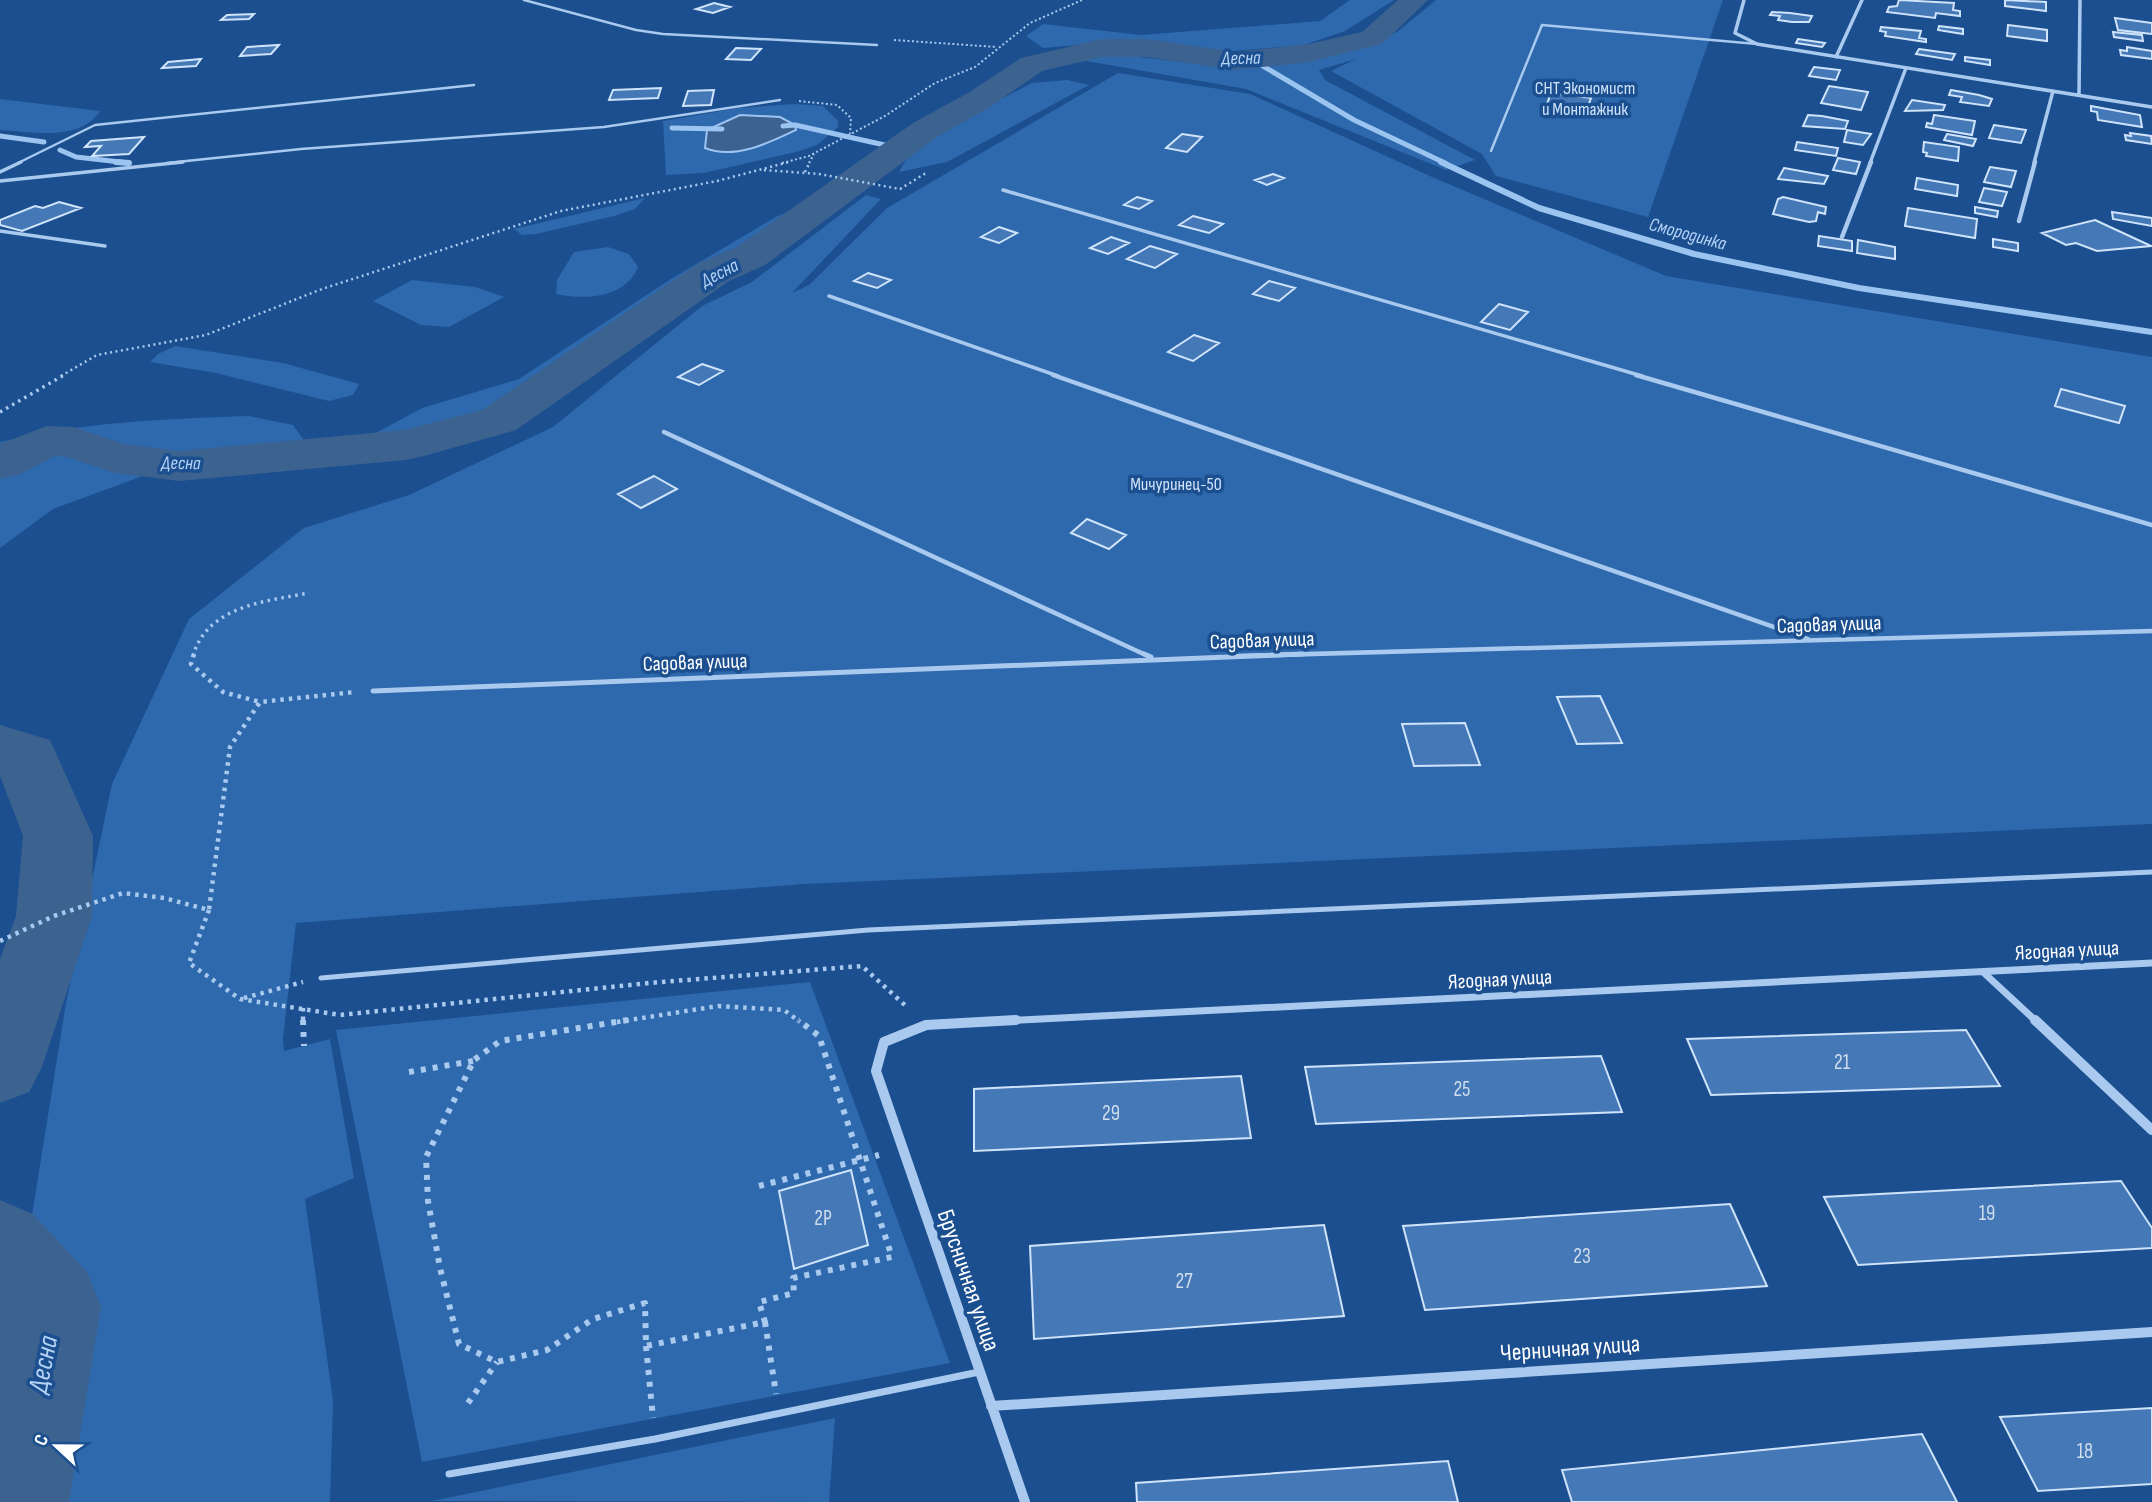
<svg xmlns="http://www.w3.org/2000/svg" width="2152" height="1502" viewBox="0 0 2152 1502" font-family="'Sofia Sans Condensed',sans-serif">
	<style>
		.green { fill: #2e69ad }
		.water { fill: #3c6290; stroke: #9cc4f0; stroke-width: 2 }
		.lines { fill: none; stroke-linecap: round; stroke-linejoin: round }
		.stream-far1 { stroke: #9cc4f0; stroke-width: 5 }
		.stream { stroke: #9cc4f0; stroke-width: 6 }
		.river { fill: #3c6290; fill-rule: evenodd }
		.building { fill: #4478b7; stroke: #cfe3fa; stroke-width: 2 }
		.path-far4 { stroke: #a9c9ee; stroke-width: 2; stroke-dasharray: 2 2.5; stroke-linecap: butt }
		.path-far3 { stroke: #a9c9ee; stroke-width: 2.5; stroke-dasharray: 2 3.5; stroke-linecap: butt }
		.path-far2 { stroke: #a9c9ee; stroke-width: 3.5; stroke-dasharray: 2.5 4.5; stroke-linecap: butt }
		.path-far1 { stroke: #a9c9ee; stroke-width: 4.5; stroke-dasharray: 3.5 5; stroke-linecap: butt }
		.path { stroke: #a9c9ee; stroke-width: 6; stroke-dasharray: 5 7; stroke-linecap: butt }
		.lane-far4 { stroke: #a9c9ee; stroke-width: 2.5 }
		.lane-far3 { stroke: #a9c9ee; stroke-width: 3.5 }
		.lane-far2 { stroke: #a9c9ee; stroke-width: 4.5 }
		.lane-far1 { stroke: #a9c9ee; stroke-width: 5 }
		.lane { stroke: #a9c9ee; stroke-width: 7 }
		.street-far3 { stroke: #a9c9ee; stroke-width: 3.5 }
		.street-far2 { stroke: #a9c9ee; stroke-width: 4.5 }
		.street-far1 { stroke: #a9c9ee; stroke-width: 7 }
		.street { stroke: #a9c9ee; stroke-width: 10 }
		.labels { text-anchor: middle; stroke-width: 7; stroke-linejoin: round; paint-order: stroke }
		.far-park-label { font-size: 18px; fill: #cfe3fa; stroke: #1b4f8f }
		.far-water-label { font-size: 19px; font-style: italic; fill: #b5d3f5; stroke: #1b4f8f }
		.street-label { font-size: 21px; fill: #fff; stroke: #1b4f8f }
		.near-number-label { font-size: 21px; fill: #d0dded }
		.near-street-label { font-size: 24px; fill: #fff; stroke: #1b4f8f }
		.near-water-label { font-size: 28px; font-style: italic; fill: #b5d3f5; stroke: #1b4f8f }
	</style>
	<rect width="100%" height="100%" fill="#1b4f8f"/>
	<path class="green" d="M1350,0H1394L1345,31L1304,45L1233,51L1099,43L1043,48L1026,36L1043,24L1141,35L1320,21Z
		M1436,0H1723L1648,217L1496,176L1482,154L1331,71L1356,59L1319,70L1325,80L1475,160L1446,170L1246,89L1081,60L1095,55L1139,57L1217,66L1313,59L1397,32Z
		M1118,73L1250,94L1432,177L1666,276L2152,357V824L804,884L296,923L283,1039L284,1051L330,1039L354,1178L305,1199L333,1401L330,1502H0V1415L66,1003L112,784L189,619L304,528L409,495L553,427L702,306L752,282L866,195L881,199L792,293L809,285L887,208Z
		M1067,80L1089,85L947,162L899,172L908,156L946,128L1032,83Z
		M0,99L100,111C81,142 31,132 0,130Z
		M795,104L823,106L838,121V127L817,145L800,151L704,173L666,175L663,121L739,108Z
		M820,197H843L815,217L707,271L495,417L412,440L378,443L363,440L422,408L519,379L671,279L774,218Z
		M645,198L635,209L614,216L536,234L522,235L514,229Z
		M608,247L629,254L638,267C625,299 584,300 556,294L557,280L574,252Z
		M412,280L475,287L504,297L449,327L421,325L373,301Z
		M175,346L283,363L359,384L353,395L329,401L216,373L150,362L158,354Z
		M249,416L293,425L310,449L186,460L53,509L0,548V442C82,422 165,419 249,416Z
		M810,982L950,1363L422,1462L336,1030Z
		M835,1418L829,1502L432,1501Z"/>
	<path class="water" d="M740,115L780,117L795,125L796,130C769,143 734,160 705,148L707,130Z"/>
	<g class="lines">
		<path class="stream-far1" d="M1251,59L1354,120L1445,163
			M783,126L795,125L898,148
			M672,128L722,129
			M0,136L44,142
			M60,150L76,157L129,163"/>
		<path class="stream" d="M116,162L129,163
			M1441,162L1539,208L1694,254L1859,288L2152,332"/>
		<path class="river" d="M1398,0H1428L1382,44L1309,62L1235,70L1147,57H1102L1042,71L990,107L937,137L765,265L729,281L516,430L424,456L406,460L179,481L115,473L67,457L55,456L18,475L0,479V444L47,426L74,427L124,444L179,451L404,430L482,410L699,263L737,247L913,123L968,93L1021,58L1102,39H1147L1235,52L1309,44L1362,32Z
			M0,725L50,740L93,836L92,916L42,1067L29,1092L0,1103V959L16,916L23,836L0,776Z
			M0,1200L33,1214L87,1272L101,1306L69,1502H0Z"/>
	</g>
	<path class="building" d="M1899,0L1954,3L1953,10L1960,11V16L1936,13L1935,18L1887,12L1889,7L1897,6Z
		M2005,0L2046,2V11L2005,6Z
		M714,3L730,7L713,13L696,9Z
		M1772,12L1790,13L1812,16L1809,22H1792L1778,20L1780,16L1770,15Z
		M254,14L249,19L221,20L227,15Z
		M2115,18L2152,23V34L2118,30Z
		M2008,25L2047,30V41L2007,36Z
		M1939,26L1963,29V34L1938,30Z
		M1881,27L1921,31L1919,38L1926,39V42L1885,36L1886,32L1880,31Z
		M2113,32L2142,35L2143,41L2114,37Z
		M1798,39L1825,43L1822,47L1796,43Z
		M279,45L271,54L240,56L247,47Z
		M2127,47L2152,51V59L2121,55L2120,50L2127,51Z
		M736,48L761,49L751,60L726,59Z
		M1919,49L1955,54L1952,60L1916,54Z
		M1965,57L1990,60V65L1965,61Z
		M201,59L196,66L162,68L168,62Z
		M1814,67L1840,70L1836,80L1809,76Z
		M1829,86L1868,92L1861,110L1821,103Z
		M661,88L658,98L609,100L613,90Z
		M714,90L711,105L683,106L688,91Z
		M1951,90L1979,95L1992,99L1989,106L1960,102L1962,97L1949,95Z
		M1551,93L1591,98L1587,109L1547,104Z
		M1912,100L1945,105L1943,110L1905,111Z
		M2091,106L2140,115L2142,127L2098,120L2097,112L2091,111Z
		M1808,115L1822,116L1848,121L1845,129L1803,126Z
		M1934,115L1975,121L1972,135L1926,127L1927,123L1932,124Z
		M1994,125L2026,130L2021,143L1989,138Z
		M1847,130L1871,134L1863,145L1844,142Z
		M2130,133L2151,136L2152,144L2126,140L2125,135L2131,136Z
		M1182,134L1202,137L1187,152L1166,148Z
		M1947,134L1976,139L1973,146L1944,140Z
		M144,137L129,154L92,156L101,146L85,147L91,141Z
		M1797,142L1838,148L1836,156L1795,150Z
		M1924,142L1959,147L1958,161L1926,156L1927,153L1923,152Z
		M1838,158L1860,162L1856,174L1833,170Z
		M1990,167L2016,171L2011,187L1984,182Z
		M1784,168L1828,176L1824,184L1778,179Z
		M1273,174L1284,178L1267,185L1255,180Z
		M1917,178L1958,185L1957,196L1915,189Z
		M1984,188L2007,192L2002,206L1979,202Z
		M1137,197L1152,201L1139,209L1124,205Z
		M1783,197L1826,207L1825,214L1818,212L1816,221L1809,222L1773,214L1778,199Z
		M59,202L81,208L22,231L0,225V220L35,206L43,208Z
		M1975,207L1998,211L1997,217L1975,213Z
		M1908,208L1977,219L1975,238L1905,226Z
		M2112,212L2152,218V226L2113,219Z
		M1193,216L1223,224L1209,233L1179,225Z
		M2095,220L2151,246L2097,251L2076,243L2066,245L2042,233Z
		M999,227L1017,233L999,243L981,237Z
		M1819,236L1852,241V251L1818,246Z
		M1111,237L1129,243L1108,254L1090,248Z
		M1993,239L2018,243V251L1993,247Z
		M1858,240L1895,247V259L1857,253Z
		M1150,246L1177,254L1155,268L1127,259Z
		M868,273L891,280L877,288L854,281Z
		M1269,281L1295,288L1279,301L1253,294Z
		M1499,304L1528,312L1510,330L1481,322Z
		M1194,335L1219,343L1193,361L1168,352Z
		M702,364L723,371L699,385L678,377Z
		M2061,389L2125,406L2119,423L2055,406Z
		M654,476L677,489L641,508L618,494Z
		M1087,519L1126,535L1109,549L1071,533Z
		M1600,696L1622,743L1577,744L1557,697Z
		M1465,723L1480,765L1414,766L1402,724Z
		M1966,1030L2000,1086L1711,1095L1687,1039Z
		M1601,1056L1622,1112L1316,1124L1305,1067Z
		M1241,1076L1251,1138L974,1151V1089Z
		M851,1170L868,1245L794,1269L779,1191Z
		M2121,1181L2152,1228V1248L1858,1265L1824,1197Z
		M1730,1204L1767,1286L1425,1310L1403,1226Z
		M1324,1225L1344,1316L1034,1339L1030,1246Z
		M2152,1408V1484L2038,1491L2000,1417Z
		M1922,1434L1957,1502H1572L1562,1470Z
		M1448,1461L1458,1502H1137L1136,1483Z"/>
	<g class="lines">
		<path class="path-far4" d="M894,40L997,47
			M799,101L837,105L851,118L850,134
			M782,163L809,156L885,116L935,83L975,67L1030,23L1082,0
			M809,163L814,154"/>
		<path class="path-far3" d="M764,170L819,174L900,189L926,173
			M805,172L810,162
			M61,376L97,355L206,335L322,289L561,211L717,181L789,162"/>
		<path class="path-far2" d="M0,412L64,375
			M193,656C207,606 266,601 309,593"/>
		<path class="path-far1" d="M194,654L191,664L223,692L260,702
			M209,910L189,963L240,999L340,1015L649,983L862,966L907,1007
			M0,941L54,916L123,893L164,898L209,910L230,747L260,702L355,692
			M244,998L303,982
			M303,1008V1022
			M617,1022L718,1006L784,1010L800,1022"/>
		<path class="path" d="M303,1020L304,1046
			M628,1020L500,1041L474,1060L426,1157L428,1201L440,1268L459,1344L497,1362L547,1350L593,1319L645,1303L646,1346L765,1322L759,1302L794,1293L793,1278L892,1257L819,1036L798,1020
			M409,1072L473,1061
			M759,1186L879,1155
			M765,1322L776,1394
			M646,1346L653,1418
			M468,1403L497,1362"/>
		<path class="lane-far4" d="M524,0L636,30L663,34L877,45
			M1491,151L1542,25L1757,44
			M18,163L95,125L474,85
			M167,163L301,149L604,127L780,100"/>
		<path class="lane-far3" d="M0,172L21,162
			M0,181L183,162
			M1003,190L1642,376
			M0,231L105,246
			M829,296L1058,376"/>
		<path class="lane-far2" d="M1053,375L1808,639
			M1636,375L2152,525
			M664,432L1148,656
			M1238,656L2152,631"/>
		<path class="lane-far1" d="M1144,654L1151,657
			M373,691L1303,654
			M321,978L868,930L2152,872"/>
		<path class="lane" d="M449,1474L655,1439L979,1372"/>
		<path class="street-far3" d="M1744,0L1735,33L1757,44L2152,107
			M1836,57L1862,0
			M2079,95L2080,0
			M1870,163L1906,68
			M2034,163L2053,91"/>
		<path class="street-far2" d="M2019,221L2035,162
			M1842,237L1871,162"/>
		<path class="street-far1" d="M1983,972L2037,1022
			M981,1022L2152,963"/>
		<path class="street" d="M1016,1020L926,1025L884,1042L876,1071L1025,1502
			M2035,1020L2152,1130
			M991,1406L2152,1332"/>
	</g>
	<g class="labels">
		<g class="far-park-label">
			<text x="1585" y="94">СНТ Экономист<tspan x="1585" dy="21">и Монтажник</tspan></text>
			<text x="1176" y="490">Мичуринец-50</text>
		</g>
		<g class="far-water-label">
			<text transform="translate(1241 57) rotate(-1)" y="7">Десна</text>
			<text transform="translate(1688 233) rotate(15)" y="7">Смородинка</text>
			<text transform="translate(719 272) rotate(-27)" y="7">Десна</text>
			<text transform="translate(181 462) rotate(1)" y="7">Десна</text>
		</g>
		<g class="street-label">
			<text transform="translate(1829 624) rotate(-2)" y="7">Садовая улица</text>
			<text transform="translate(1262 640) rotate(-2)" y="7">Садовая улица</text>
			<text transform="translate(695 662) rotate(-2)" y="7">Садовая улица</text>
			<text transform="translate(2067 950) rotate(-3)" y="7">Ягодная улица</text>
			<text transform="translate(1500 979) rotate(-3)" y="7">Ягодная улица</text>
		</g>
		<g class="near-number-label">
			<text x="1842" y="1069">21</text>
			<text x="1462" y="1096">25</text>
			<text x="1111" y="1120">29</text>
			<text x="1987" y="1220">19</text>
			<text x="823" y="1225">2Р</text>
			<text x="1582" y="1263">23</text>
			<text x="1184" y="1288">27</text>
			<text x="2085" y="1458">18</text>
		</g>
		<g class="near-street-label">
			<text transform="translate(969 1280) rotate(71)" y="8">Брусничная улица</text>
			<text transform="translate(1570 1348) rotate(-4)" y="8">Черничная улица</text>
		</g>
		<g class="near-water-label">
			<text transform="translate(42 1364) rotate(-79)" y="10">Десна</text>
		</g>
	</g>
	<g transform="translate(56 1446) rotate(292)" stroke="#1b4f8f" stroke-width="5" paint-order="stroke">
	<path d="M0-5L12 26L0 18L-12 26Z" fill="#ffffff"/>
	<text y="-10" font-size="19" font-weight="bold" text-anchor="middle" fill="#ffffff">С</text>
	</g>
</svg>
